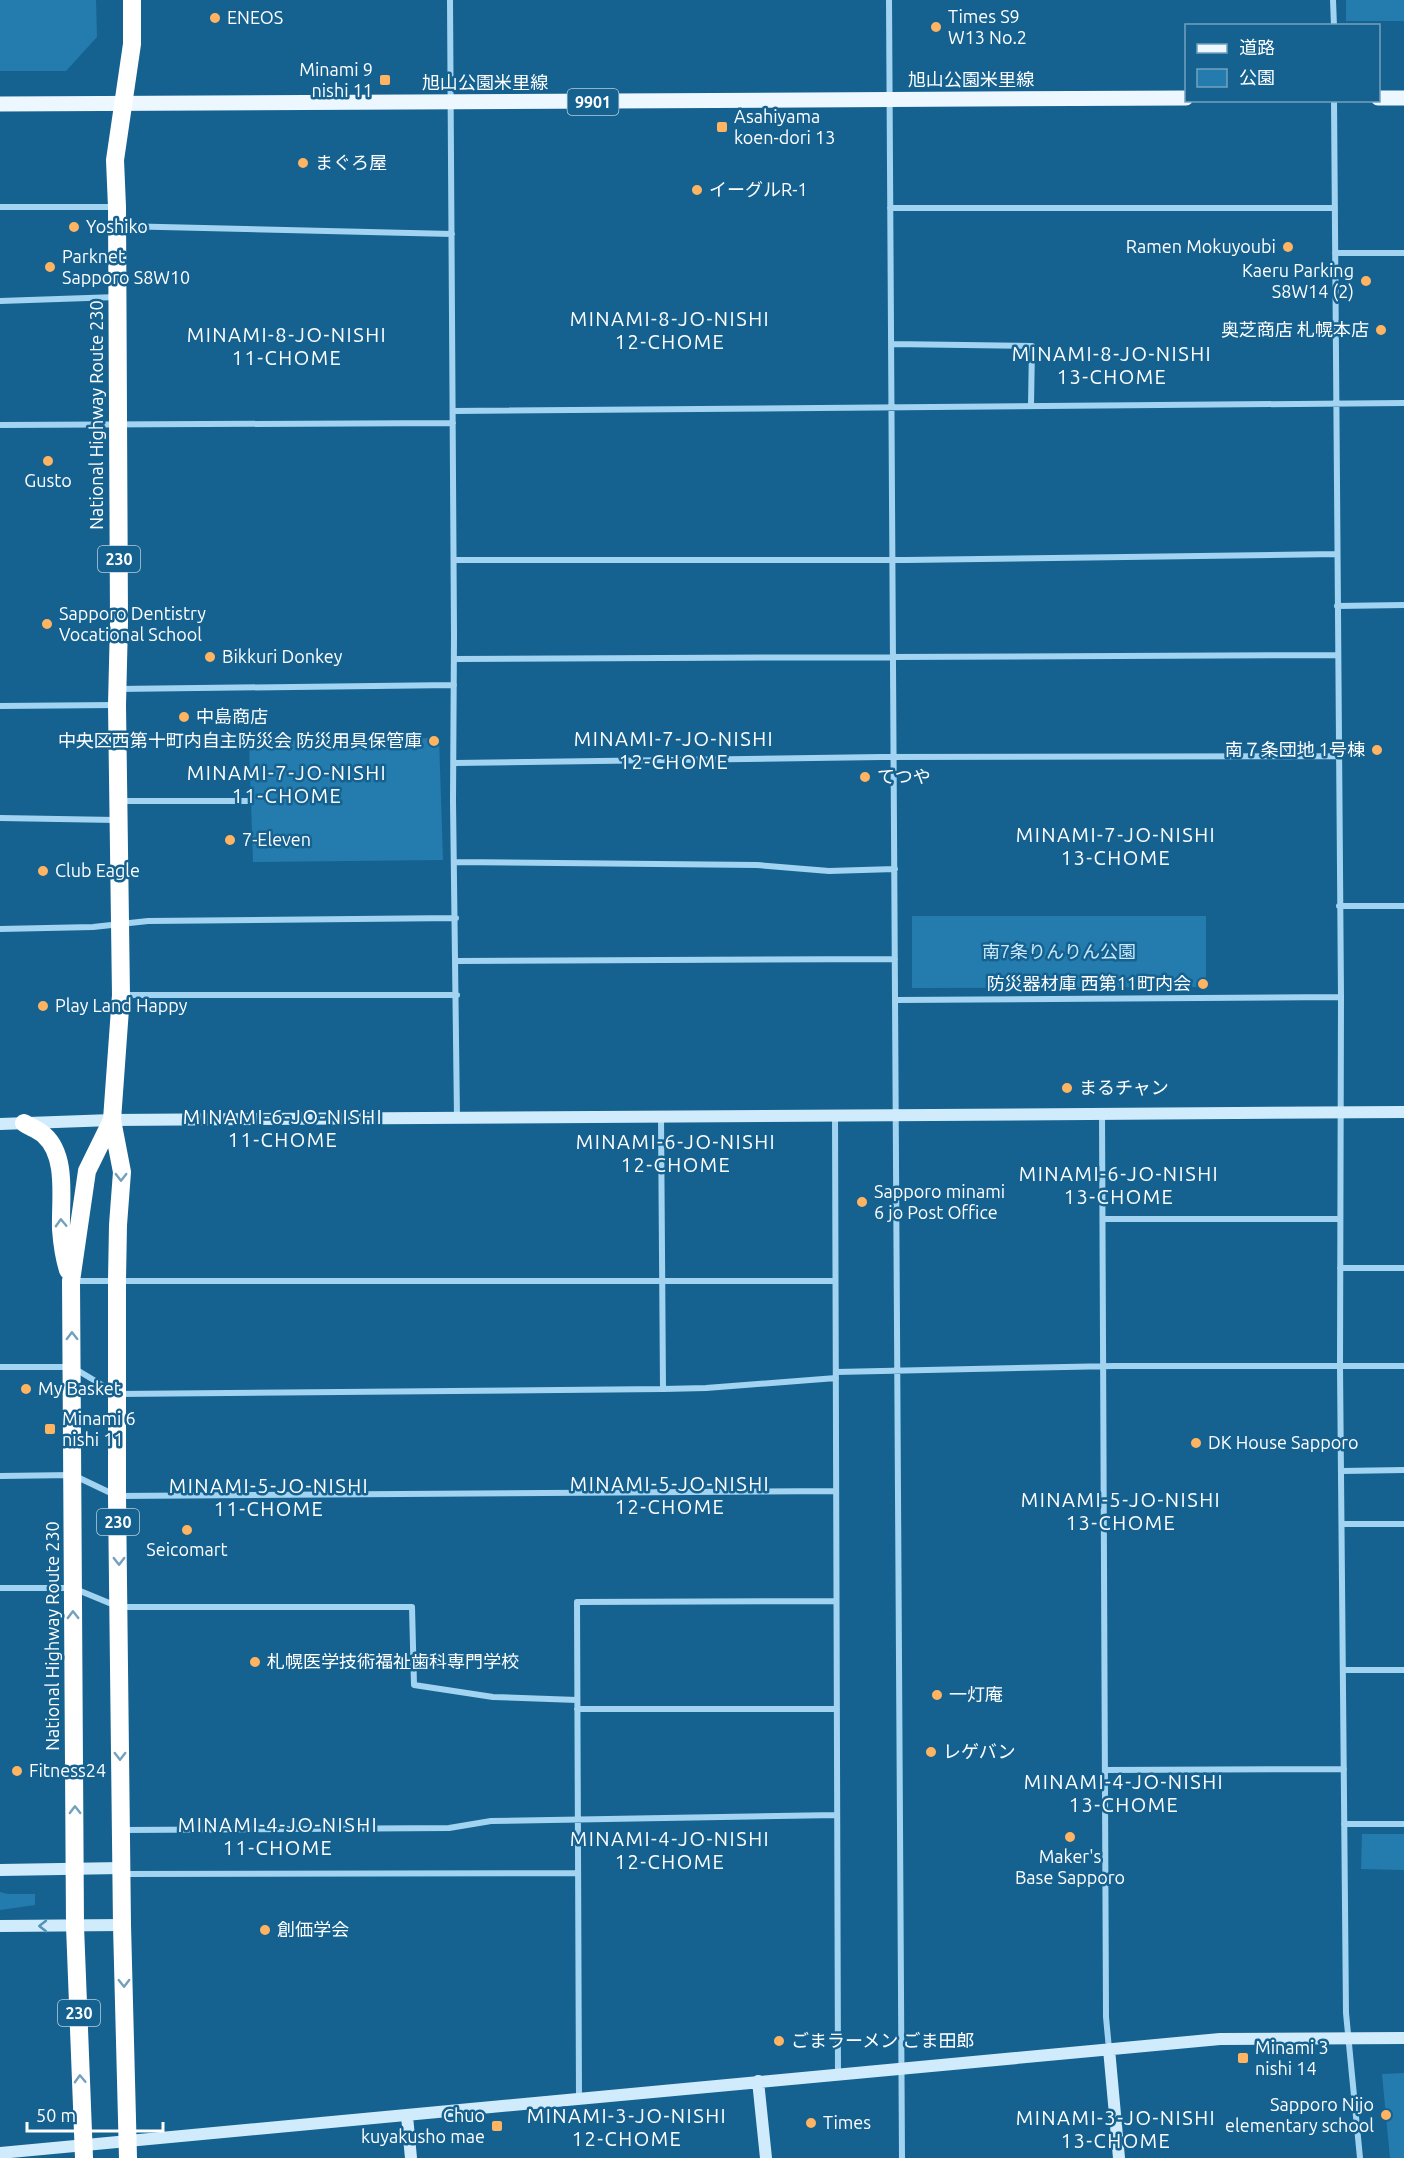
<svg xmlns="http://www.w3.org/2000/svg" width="1404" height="2158" viewBox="0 0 1404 2158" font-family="Ubuntu,'Noto Sans JP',sans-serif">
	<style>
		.green { fill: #247cae }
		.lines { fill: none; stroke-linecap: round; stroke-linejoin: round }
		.street { stroke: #a2d4f1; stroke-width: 6 }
		.secondary { stroke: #d0ebfb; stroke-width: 12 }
		.primary { stroke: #ecf7ff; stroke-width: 15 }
		.highway { stroke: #fff; stroke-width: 18 }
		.oneway { stroke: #73a1bd }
		.oneway2 { stroke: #5692b6 }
		.poi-dot { fill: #ffb462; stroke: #156291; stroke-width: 2 }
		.labels { text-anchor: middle; stroke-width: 5; stroke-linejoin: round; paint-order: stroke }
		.shield { fill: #156291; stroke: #b9d0de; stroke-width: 1.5 }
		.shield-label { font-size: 16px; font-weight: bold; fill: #fff }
		.poi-label { font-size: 18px; fill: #fff; stroke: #156291; text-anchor: start }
		.street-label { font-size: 18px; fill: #fff; stroke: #156291 }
		.park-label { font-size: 18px; fill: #c9e9fc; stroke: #156291 }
		.neighbourhood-label { font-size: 20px; letter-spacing: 1.5px; fill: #fff; stroke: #156291 }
	</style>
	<rect width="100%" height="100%" fill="#156291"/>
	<path class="green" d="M0,0H96L97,37L66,71H0Z
		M1346,0H1404V21H1346Z
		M439,738L443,860L253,862L249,741Z
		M912,916H1206V987L912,988Z
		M1362,1834H1404V1870L1361,1869Z
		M0,1892L8,1894H35V1905L0,1910Z
		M1404,2073V2158H1390L1382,2074Z"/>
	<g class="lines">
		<path class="street" d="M450,0L454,635L453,801L457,1118
			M889,0L902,2158
			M1333,0L1334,26
			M1334,100L1341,997L1340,1367L1346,2013L1360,2158
			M0,207H114
			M890,208H1335
			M119,226L452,234
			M1335,253H1404
			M0,301L117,297
			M891,344L1032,346L1031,405
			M453,411L1404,403
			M0,425L453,423
			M454,560H906L1337,554
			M1337,606L1404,605
			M454,659L1338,655
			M118,689L454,685
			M0,706L114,705
			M455,763L881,757L1338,756
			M120,801H251
			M0,818L116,820
			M455,862L757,865L829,871L895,869
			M1339,906H1404
			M0,929L93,927L148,921L456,918
			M456,961L895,959
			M124,995H457
			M896,1000L1341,997
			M1102,1114L1106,2017L1109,2049
			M835,1116L838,2074
			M661,1117L663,1389
			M1103,1219H1340
			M1340,1268H1404
			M72,1281H835
			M0,1367H72L117,1394L663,1389L706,1388L836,1378
			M836,1372L1114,1366H1404
			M1342,1471L1404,1470
			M0,1476L73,1475L117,1496L836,1491
			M1342,1524H1404
			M0,1588H73L119,1607H412L414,1685L493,1697L577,1700
			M1343,1670H1404
			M577,1709H837
			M1105,1770L1344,1769
			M1344,1824H1404
			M124,1830L449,1828L491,1821L837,1815
			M123,1874L578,1873
			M579,2098L577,1602L836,1601"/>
		<path class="secondary" d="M0,1124L112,1120L1404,1112
			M0,1870L122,1868
			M0,1926L122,1925
			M1109,2049L1119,2158
			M758,2081L766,2158
			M407,2116L411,2158
			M0,2153L1220,2039L1404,2038"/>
		<path class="primary" d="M1378,98H1404
			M0,104L1186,98"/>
		<path class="highway" d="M24,1123C30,1127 39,1130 44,1135C68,1156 60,1200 61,1229C62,1243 64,1257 68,1270
			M84,2158L75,1926L71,1281L87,1171L112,1120
			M128,2158L122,1925L117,1496V1280L118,1225L122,1172L112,1120L121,995L117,705L119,622L117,207L115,160L132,44V0"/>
	</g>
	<defs><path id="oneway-chevron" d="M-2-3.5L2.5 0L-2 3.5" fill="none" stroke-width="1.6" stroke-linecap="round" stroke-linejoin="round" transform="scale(1.5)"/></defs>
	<g class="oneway">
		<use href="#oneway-chevron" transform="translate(121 1177) rotate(90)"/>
		<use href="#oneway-chevron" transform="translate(61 1223) rotate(-92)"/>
		<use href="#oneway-chevron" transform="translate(72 1336) rotate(-91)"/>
		<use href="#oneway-chevron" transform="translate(119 1561) rotate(90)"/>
		<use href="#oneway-chevron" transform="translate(73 1615) rotate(-91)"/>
		<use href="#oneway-chevron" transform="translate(120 1756) rotate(90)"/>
		<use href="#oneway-chevron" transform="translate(75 1810) rotate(-91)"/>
		<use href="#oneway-chevron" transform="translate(124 1983) rotate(89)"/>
		<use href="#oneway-chevron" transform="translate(80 2079) rotate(-92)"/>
	</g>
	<use class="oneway2" href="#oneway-chevron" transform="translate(43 1926) rotate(180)"/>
	<g class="poi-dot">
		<circle cx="215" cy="18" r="6"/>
		<circle cx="936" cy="27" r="6"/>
		<rect x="379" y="74" width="12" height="12" rx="3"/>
		<rect x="716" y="121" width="12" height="12" rx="3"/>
		<circle cx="303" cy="163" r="6"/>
		<circle cx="697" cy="190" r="6"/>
		<circle cx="74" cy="227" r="6"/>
		<circle cx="1288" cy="247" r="6"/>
		<circle cx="50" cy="267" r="6"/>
		<circle cx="1366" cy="281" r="6"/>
		<circle cx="1381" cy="330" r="6"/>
		<circle cx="48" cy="461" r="6"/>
		<circle cx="47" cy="624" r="6"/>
		<circle cx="210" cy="657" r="6"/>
		<circle cx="184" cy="717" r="6"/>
		<circle cx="434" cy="741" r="6"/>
		<circle cx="1377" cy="750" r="6"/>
		<circle cx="865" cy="777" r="6"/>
		<circle cx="230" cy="840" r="6"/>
		<circle cx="43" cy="871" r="6"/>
		<circle cx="1203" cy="984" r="6"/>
		<circle cx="43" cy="1006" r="6"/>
		<circle cx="1067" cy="1088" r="6"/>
		<circle cx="862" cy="1202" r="6"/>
		<circle cx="26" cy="1389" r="6"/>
		<rect x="44" y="1423" width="12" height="12" rx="3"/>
		<circle cx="1196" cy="1443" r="6"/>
		<circle cx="187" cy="1530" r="6"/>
		<circle cx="255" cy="1662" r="6"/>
		<circle cx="937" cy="1695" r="6"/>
		<circle cx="931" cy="1752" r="6"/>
		<circle cx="17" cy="1771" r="6"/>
		<circle cx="1070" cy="1837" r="6"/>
		<circle cx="265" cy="1930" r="6"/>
		<circle cx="779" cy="2041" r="6"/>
		<rect x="1237" y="2052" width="12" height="12" rx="3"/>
		<circle cx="1386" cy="2115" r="6"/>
		<circle cx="811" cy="2123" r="6"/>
		<rect x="491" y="2120" width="12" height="12" rx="3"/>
	</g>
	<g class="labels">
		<g class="shield">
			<rect x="567.5" y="89" width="51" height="26" rx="4.5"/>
			<rect x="98" y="546" width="42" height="26" rx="4.5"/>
			<rect x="97" y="1509" width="42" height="26" rx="4.5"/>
			<rect x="58" y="2000" width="42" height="26" rx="4.5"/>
		</g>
		<g class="shield-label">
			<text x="593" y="108">9901</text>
			<text x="119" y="565">230</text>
			<text x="118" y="1528">230</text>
			<text x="79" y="2019">230</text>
		</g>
		<g class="poi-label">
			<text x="948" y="23">Times S9<tspan x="948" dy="21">W13 No.2</tspan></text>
			<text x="227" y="24">ENEOS</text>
			<text x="373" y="76" text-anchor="end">Minami 9<tspan x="373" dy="21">nishi 11</tspan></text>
			<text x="734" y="123">Asahiyama<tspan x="734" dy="21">koen-dori 13</tspan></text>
			<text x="315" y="169">まぐろ屋</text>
			<text x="709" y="196">イーグルR-1</text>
			<text x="86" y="233">Yoshiko</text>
			<text x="1276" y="253" text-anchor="end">Ramen Mokuyoubi</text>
			<text x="62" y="263">Parknet<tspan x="62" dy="21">Sapporo S8W10</tspan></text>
			<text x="1354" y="277" text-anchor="end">Kaeru Parking<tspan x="1354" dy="21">S8W14 (2)</tspan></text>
			<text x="1369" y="336" text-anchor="end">奥芝商店 札幌本店</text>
			<text x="48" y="487" text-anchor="middle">Gusto</text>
			<text x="59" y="620">Sapporo Dentistry<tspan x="59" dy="21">Vocational School</tspan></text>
			<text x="222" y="663">Bikkuri Donkey</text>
			<text x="196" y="723">中島商店</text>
			<text x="422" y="747" text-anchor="end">中央区西第十町内自主防災会 防災用具保管庫</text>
			<text x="1365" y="756" text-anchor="end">南７条団地 1号棟</text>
			<text x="877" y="783">てつや</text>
			<text x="242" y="846">7-Eleven</text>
			<text x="55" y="877">Club Eagle</text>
			<text x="1191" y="990" text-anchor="end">防災器材庫 西第11町内会</text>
			<text x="55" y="1012">Play Land Happy</text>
			<text x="1079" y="1094">まるチャン</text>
			<text x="874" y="1198">Sapporo minami<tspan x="874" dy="21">6 jo Post Office</tspan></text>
			<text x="38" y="1395">My Basket</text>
			<text x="62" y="1425">Minami 6<tspan x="62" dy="21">nishi 11</tspan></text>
			<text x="1208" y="1449">DK House Sapporo</text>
			<text x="187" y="1556" text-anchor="middle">Seicomart</text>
			<text x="267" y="1668">札幌医学技術福祉歯科専門学校</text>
			<text x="949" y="1701">一灯庵</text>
			<text x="943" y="1758">レゲバン</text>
			<text x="29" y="1777">Fitness24</text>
			<text x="1070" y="1863" text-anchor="middle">Maker's<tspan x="1070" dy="21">Base Sapporo</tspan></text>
			<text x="277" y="1936">創価学会</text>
			<text x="791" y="2047">ごまラーメン ごま田郎</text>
			<text x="1255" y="2054">Minami 3<tspan x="1255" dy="21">nishi 14</tspan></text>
			<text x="1374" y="2111" text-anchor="end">Sapporo Nijo<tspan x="1374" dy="21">elementary school</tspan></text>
			<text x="485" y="2122" text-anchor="end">Chuo<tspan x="485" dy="21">kuyakusho mae</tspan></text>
			<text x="823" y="2129">Times</text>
		</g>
		<g class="street-label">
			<text x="971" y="86">旭山公園米里線</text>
			<text x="485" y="89">旭山公園米里線</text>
			<text transform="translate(97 415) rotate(-90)" y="6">National Highway Route 230</text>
			<text transform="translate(53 1636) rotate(-90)" y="6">National Highway Route 230</text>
		</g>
		<g class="park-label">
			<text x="1059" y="958">南7条りんりん公園</text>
		</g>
		<g class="neighbourhood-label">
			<text x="670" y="326">MINAMI-8-JO-NISHI<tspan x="670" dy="23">12-CHOME</tspan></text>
			<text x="287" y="342">MINAMI-8-JO-NISHI<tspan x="287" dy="23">11-CHOME</tspan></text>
			<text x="1112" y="361">MINAMI-8-JO-NISHI<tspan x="1112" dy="23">13-CHOME</tspan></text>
			<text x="674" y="746">MINAMI-7-JO-NISHI<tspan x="674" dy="23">12-CHOME</tspan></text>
			<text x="287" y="780">MINAMI-7-JO-NISHI<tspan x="287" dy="23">11-CHOME</tspan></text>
			<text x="1116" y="842">MINAMI-7-JO-NISHI<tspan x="1116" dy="23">13-CHOME</tspan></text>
			<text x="283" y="1124">MINAMI-6-JO-NISHI<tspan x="283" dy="23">11-CHOME</tspan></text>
			<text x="676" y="1149">MINAMI-6-JO-NISHI<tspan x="676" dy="23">12-CHOME</tspan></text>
			<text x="1119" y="1181">MINAMI-6-JO-NISHI<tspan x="1119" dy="23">13-CHOME</tspan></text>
			<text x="670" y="1491">MINAMI-5-JO-NISHI<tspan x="670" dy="23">12-CHOME</tspan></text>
			<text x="269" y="1493">MINAMI-5-JO-NISHI<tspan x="269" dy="23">11-CHOME</tspan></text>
			<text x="1121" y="1507">MINAMI-5-JO-NISHI<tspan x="1121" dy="23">13-CHOME</tspan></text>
			<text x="1124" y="1789">MINAMI-4-JO-NISHI<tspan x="1124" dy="23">13-CHOME</tspan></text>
			<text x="278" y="1832">MINAMI-4-JO-NISHI<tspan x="278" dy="23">11-CHOME</tspan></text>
			<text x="670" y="1846">MINAMI-4-JO-NISHI<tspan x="670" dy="23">12-CHOME</tspan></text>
			<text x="627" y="2123">MINAMI-3-JO-NISHI<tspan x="627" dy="23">12-CHOME</tspan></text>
			<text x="1116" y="2125">MINAMI-3-JO-NISHI<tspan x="1116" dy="23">13-CHOME</tspan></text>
		</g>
	</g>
	<rect x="1185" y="24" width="195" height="78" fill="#156291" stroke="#73a1bd" stroke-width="1.5"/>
	<rect x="1197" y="44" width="30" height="9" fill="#ecf7ff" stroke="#73a1bd" stroke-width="1.5"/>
	<text x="1239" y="54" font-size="18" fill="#ffffff">道路</text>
	<rect x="1197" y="69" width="30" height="18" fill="#247cae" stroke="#73a1bd" stroke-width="1.5"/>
	<text x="1239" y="84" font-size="18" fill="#ffffff">公園</text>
	<path d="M27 2122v9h136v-9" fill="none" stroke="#ffffff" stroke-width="3"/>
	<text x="36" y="2122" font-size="18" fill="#ffffff" stroke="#156291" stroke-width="4.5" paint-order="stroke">50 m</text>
</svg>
